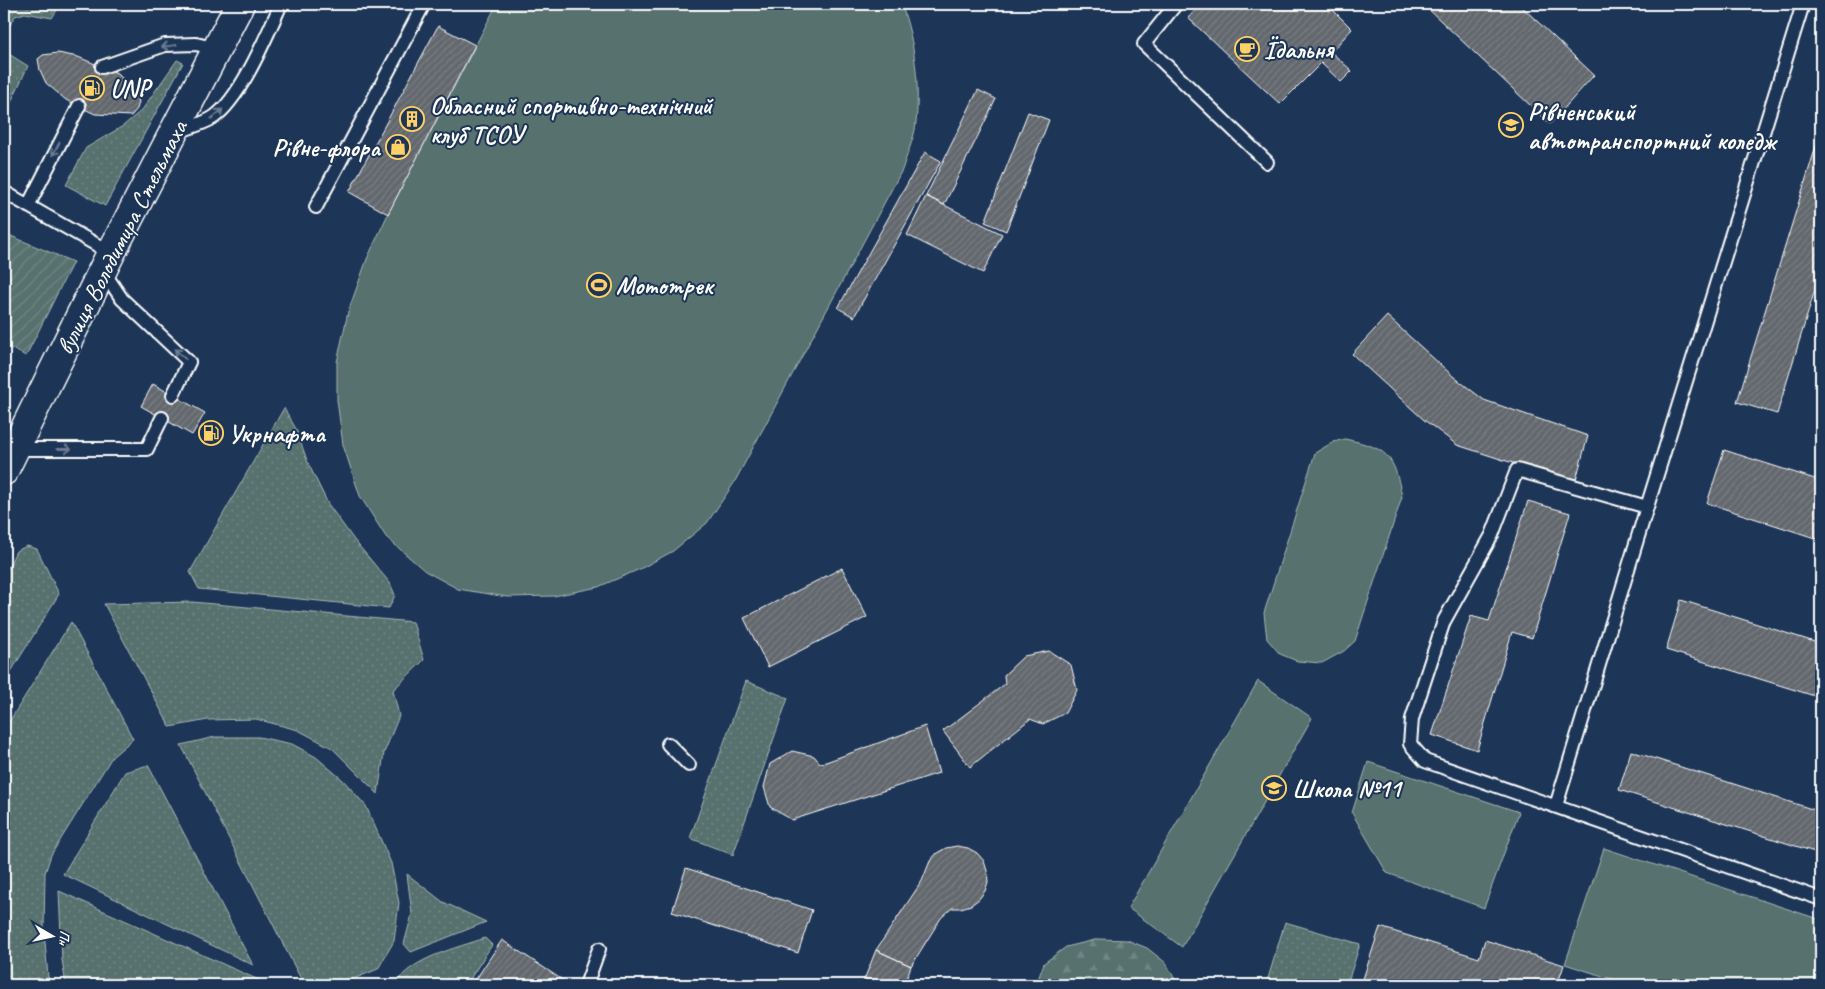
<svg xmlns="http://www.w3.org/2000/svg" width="1825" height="989" viewBox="0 0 1825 989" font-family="Caveat,sans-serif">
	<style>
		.grass { fill: url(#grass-dots); stroke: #abb8b6 }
		.forest { fill: url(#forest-firs); stroke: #abb8b6 }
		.park { fill: #57716e; stroke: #abb8b6 }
		.garden { fill: url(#garden-furrows); stroke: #abb8b6 }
		.building { fill: url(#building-hatch); stroke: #fff }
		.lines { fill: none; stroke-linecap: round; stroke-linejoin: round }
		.service-casing { stroke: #fff; stroke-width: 16 }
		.secondary-casing { stroke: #fff; stroke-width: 31 }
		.service { stroke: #1d3557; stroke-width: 12 }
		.secondary { stroke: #1d3557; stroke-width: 28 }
		.oneway { stroke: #6c7c92 }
		.labels { text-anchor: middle; stroke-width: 4; stroke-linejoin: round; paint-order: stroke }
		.poi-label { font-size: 25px; font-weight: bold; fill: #fff; stroke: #1d3557; text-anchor: start }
		.street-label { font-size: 25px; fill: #fff; stroke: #1d3557 }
	</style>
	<defs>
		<pattern id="grass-dots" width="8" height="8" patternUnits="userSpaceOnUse" patternTransform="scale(1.25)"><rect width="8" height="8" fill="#57716e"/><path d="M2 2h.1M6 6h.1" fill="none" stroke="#708684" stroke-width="1.8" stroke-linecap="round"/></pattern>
		<pattern id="forest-firs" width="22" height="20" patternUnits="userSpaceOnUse" patternTransform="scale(1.25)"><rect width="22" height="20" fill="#57716e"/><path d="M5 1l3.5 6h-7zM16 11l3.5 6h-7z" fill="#708684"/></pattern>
		<pattern id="garden-furrows" width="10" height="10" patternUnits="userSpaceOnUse" patternTransform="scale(1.25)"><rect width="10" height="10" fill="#57716e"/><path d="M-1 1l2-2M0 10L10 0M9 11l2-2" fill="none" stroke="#708684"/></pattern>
		<pattern id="building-hatch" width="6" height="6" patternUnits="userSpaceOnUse" patternTransform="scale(1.25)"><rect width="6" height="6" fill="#62676d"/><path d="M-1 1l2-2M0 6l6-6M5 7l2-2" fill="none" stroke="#7a7e83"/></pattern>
	</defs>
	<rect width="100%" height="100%" fill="#1d3557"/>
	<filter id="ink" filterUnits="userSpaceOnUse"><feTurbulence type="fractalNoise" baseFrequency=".02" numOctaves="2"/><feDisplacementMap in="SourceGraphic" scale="10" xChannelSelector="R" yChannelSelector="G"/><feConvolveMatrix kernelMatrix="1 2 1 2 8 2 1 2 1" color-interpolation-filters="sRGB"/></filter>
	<g filter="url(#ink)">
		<path class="grass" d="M4,4H61L52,18L25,13L15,16L4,36Z
			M4,51L28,66L4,117Z
			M177,60L183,63L105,206L66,185L86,148L123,126L142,110Z
			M284,408L296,429L308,463L328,504L354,540L390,583L395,595L389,608L199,589L190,572Z
			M27,546L37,549L59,594L4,683V576L16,551Z
			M192,602L413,622L424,660L393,690L399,716L384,753L378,794L332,748L298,730L256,719L208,720L170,727L104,604Z
			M71,622L133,739L112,757L51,855L45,873L44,930L48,977L51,985H4V730Z
			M746,681L788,698L733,855L690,838Z
			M215,737H259L292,744L316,757L343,780L366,806L391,863L399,903L394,941L378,969L339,985H304L181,745Z
			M148,765L253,965L63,874L125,772Z
			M407,874L443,902L486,922L411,952L404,944L412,914Z
			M59,891L261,981L263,985H66L62,960Z
			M1285,922L1360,944L1347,985H1266Z
			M485,938L492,945L466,985H395C410,958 457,948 485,938Z"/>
		<path class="forest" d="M1099,939L1127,940L1147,948L1166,963L1178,985H1036L1044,963L1066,947Z"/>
		<path class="park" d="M497,4H901C915,40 921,91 915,130C912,143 906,157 902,170L734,483L707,523L673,551L640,569L598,587L554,596L507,597L458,589L425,571L386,537L360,496L343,445L337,400V362L348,312L367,259L388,214Z
			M1345,439C1388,448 1394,455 1402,497L1355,641L1344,651L1322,663L1297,661L1280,654L1267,639L1264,613L1315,453L1333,442Z
			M1258,681L1312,718L1182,947L1128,908Z
			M1368,762L1519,812L1484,908L1387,873L1352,813Z
			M1604,848L1821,920V985H1631L1565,964Z"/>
		<path class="garden" d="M4,233L73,262L26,356L4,345Z"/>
		<path class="building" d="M1201,4H1327L1352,29L1331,52L1352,71L1341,82L1321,63L1280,104L1188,18Z
			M1423,4H1519L1594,75L1550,124Z
			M438,26L475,45L388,214L349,192Z
			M58,53L78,57L117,73L136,92L139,102L137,109L131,116L95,114L66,100L46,83L40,70L38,59L43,55Z
			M978,90L996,99L944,205L926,196Z
			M1028,112L1049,120L1006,231L985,222Z
			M1821,130V270L1777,414L1737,402Z
			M925,152L941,161L854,317L838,308Z
			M926,196L1002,234L983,273L907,235Z
			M1387,316L1454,377L1484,400L1588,436L1575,483L1457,445L1423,419L1352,354Z
			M153,384L205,413L192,435L141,406Z
			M1724,450L1821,481V540L1707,503Z
			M1528,501L1570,513L1532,638L1512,632L1477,750L1432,735L1471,616L1489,621Z
			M842,568L867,617L768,667L744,618Z
			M1681,600L1821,644V698L1666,650Z
			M1049,651L1071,665L1077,690L1065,713L1043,724L1030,719L970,767L943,731L1005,684L1004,675L1024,656Z
			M925,726L939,773L792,820L770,807L764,787L770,764L792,751L814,756L820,763L826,762Z
			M1631,751L1821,812V854L1619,790Z
			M957,846L968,848L977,853L984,861L987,871L988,882L985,891L979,899L971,905L961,908H952L941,918L911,966L876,950L922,881L930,861L937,853L946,848Z
			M686,868L812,910L798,953L672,912Z
			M1380,927L1479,958L1485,940L1564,965L1559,980L1576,985H1361Z
			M502,940L570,985H472Z
			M876,950L911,966L904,985H862Z"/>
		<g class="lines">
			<defs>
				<path id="service" d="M1176,4L1144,44L1267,162
					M102,67L165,45L196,44L217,49
					M178,132C189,127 204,124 214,117C241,98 267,35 281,4
					M4,192L111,253
					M28,206L79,106
					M316,207L424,4
					M103,271L122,299L189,362L173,395
					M15,449H147L162,418
					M1647,507L1517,470L1492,535L1444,621L1412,719L1410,744L1425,761L1821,899
					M668,744L689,765
					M1556,806L1647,507L1803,4
					M586,985L599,949"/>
				<path id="secondary" d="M4,471L111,253L240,4"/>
			</defs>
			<use href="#service" class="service-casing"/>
			<use href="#secondary" class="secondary-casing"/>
			<use href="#service" class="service"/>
			<use href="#secondary" class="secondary"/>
		</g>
		<defs><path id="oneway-shaft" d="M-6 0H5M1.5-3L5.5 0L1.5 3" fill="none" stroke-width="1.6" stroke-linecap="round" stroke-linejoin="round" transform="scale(1.25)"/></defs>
		<g class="oneway">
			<use href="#oneway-shaft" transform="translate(169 46) rotate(172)"/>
			<use href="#oneway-shaft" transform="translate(217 114) rotate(-40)"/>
			<use href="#oneway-shaft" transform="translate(56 149) rotate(118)"/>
			<use href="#oneway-shaft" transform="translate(180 354) rotate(-137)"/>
			<use href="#oneway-shaft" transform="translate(64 449)"/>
		</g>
	</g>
	<defs>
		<symbol id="cafe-ring" viewBox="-11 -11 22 22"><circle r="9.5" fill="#1d3557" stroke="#ffd166" stroke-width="1.5"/><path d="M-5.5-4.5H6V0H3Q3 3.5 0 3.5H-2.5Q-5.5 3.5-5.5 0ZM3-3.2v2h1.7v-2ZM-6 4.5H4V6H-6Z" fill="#ffd166"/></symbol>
		<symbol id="fuel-ring" viewBox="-11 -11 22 22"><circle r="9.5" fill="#1d3557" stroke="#ffd166" stroke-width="1.5"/><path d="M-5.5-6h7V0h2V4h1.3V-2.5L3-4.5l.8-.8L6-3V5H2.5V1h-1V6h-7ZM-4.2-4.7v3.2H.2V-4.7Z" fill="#ffd166"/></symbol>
		<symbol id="building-ring" viewBox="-11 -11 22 22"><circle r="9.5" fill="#1d3557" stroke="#ffd166" stroke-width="1.5"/><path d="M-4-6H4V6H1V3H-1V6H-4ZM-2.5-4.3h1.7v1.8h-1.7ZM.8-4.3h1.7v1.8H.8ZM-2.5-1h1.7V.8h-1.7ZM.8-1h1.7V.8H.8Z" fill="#ffd166"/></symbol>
		<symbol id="university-ring" viewBox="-11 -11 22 22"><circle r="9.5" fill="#1d3557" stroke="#ffd166" stroke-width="1.5"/><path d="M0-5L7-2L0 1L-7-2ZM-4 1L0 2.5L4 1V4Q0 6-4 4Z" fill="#ffd166"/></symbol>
		<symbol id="shop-ring" viewBox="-11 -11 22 22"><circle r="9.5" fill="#1d3557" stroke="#ffd166" stroke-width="1.5"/><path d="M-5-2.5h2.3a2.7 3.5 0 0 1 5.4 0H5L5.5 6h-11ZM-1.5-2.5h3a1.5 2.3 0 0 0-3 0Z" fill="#ffd166"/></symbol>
		<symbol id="stadium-ring" viewBox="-11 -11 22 22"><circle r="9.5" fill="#1d3557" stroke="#ffd166" stroke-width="1.5"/><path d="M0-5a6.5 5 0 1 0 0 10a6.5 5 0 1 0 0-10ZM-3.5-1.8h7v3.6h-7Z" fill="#ffd166"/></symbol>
		<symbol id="school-ring" viewBox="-11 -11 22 22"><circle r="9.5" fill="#1d3557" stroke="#ffd166" stroke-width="1.5"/><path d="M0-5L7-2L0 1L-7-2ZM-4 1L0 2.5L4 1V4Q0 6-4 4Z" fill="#ffd166"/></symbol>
	</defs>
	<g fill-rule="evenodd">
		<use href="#cafe-ring" x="1233" y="35" width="28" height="28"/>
		<use href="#fuel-ring" x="78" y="74" width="28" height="28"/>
		<use href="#building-ring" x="398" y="105" width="28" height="28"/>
		<use href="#university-ring" x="1497" y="111" width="28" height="28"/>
		<use href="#shop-ring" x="384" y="133" width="28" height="28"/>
		<use href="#stadium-ring" x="585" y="271" width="28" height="28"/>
		<use href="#fuel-ring" x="197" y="419" width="28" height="28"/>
		<use href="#school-ring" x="1260" y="774" width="28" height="28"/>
	</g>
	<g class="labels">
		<g class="poi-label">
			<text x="1264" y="58">Їдальня</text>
			<text x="110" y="97">UNP</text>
			<text x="430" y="114">Обласний спортивно-технічний<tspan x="430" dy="29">клуб ТСОУ</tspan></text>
			<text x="1528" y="120">Рівненський<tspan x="1528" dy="29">автотранспортний коледж</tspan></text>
			<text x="380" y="156" text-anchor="end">Рівне-флора</text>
			<text x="616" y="294">Мототрек</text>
			<text x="228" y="442">Укрнафта</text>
			<text x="1292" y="797">Школа №11</text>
		</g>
		<g class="street-label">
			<text transform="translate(121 237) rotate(-63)" y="9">вулиця Володимира Стельмаха</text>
		</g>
	</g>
	<rect width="1825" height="989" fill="none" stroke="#1d3557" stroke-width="20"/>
	<rect x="10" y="10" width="1805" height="969" fill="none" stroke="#fff" stroke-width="2" filter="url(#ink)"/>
	<g transform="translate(52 936) rotate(99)" stroke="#1d3557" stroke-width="4" paint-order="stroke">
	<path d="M0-4L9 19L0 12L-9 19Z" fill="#ffffff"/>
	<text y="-8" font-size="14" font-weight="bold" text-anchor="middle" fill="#ffffff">Пн</text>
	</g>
</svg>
